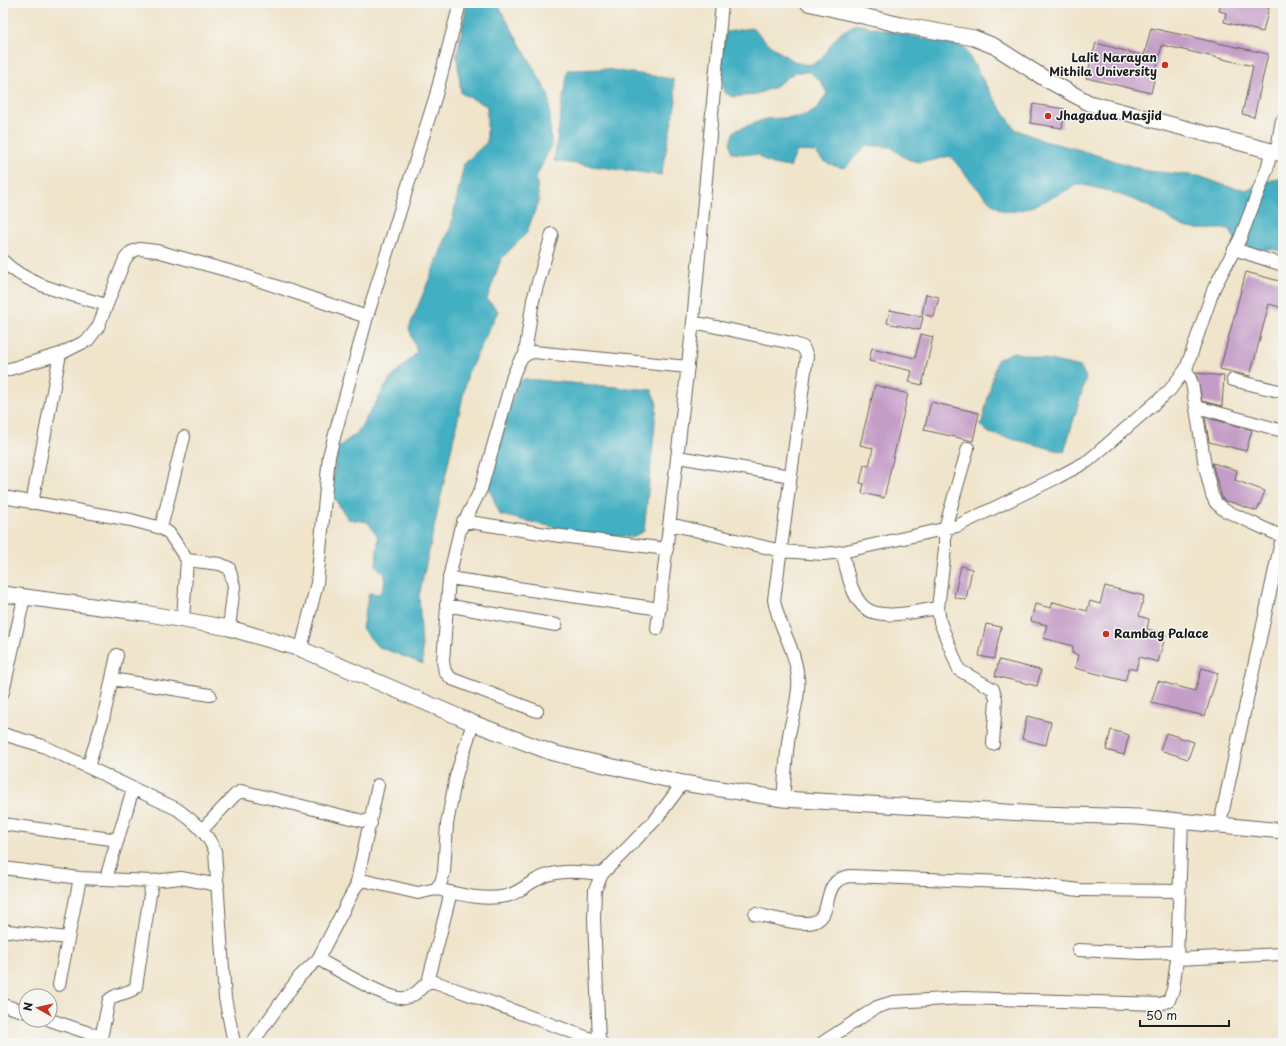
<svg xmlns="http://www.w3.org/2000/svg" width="1286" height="1046" viewBox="0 0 1286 1046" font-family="'Playpen Sans',sans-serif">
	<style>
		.water { fill: #43afc2; stroke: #30666f }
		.building { fill: #c49dc7 }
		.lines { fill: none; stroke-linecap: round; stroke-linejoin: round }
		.minor-casing { stroke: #666259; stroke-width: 14 }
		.tertiary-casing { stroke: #666259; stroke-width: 17 }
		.minor { stroke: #fff; stroke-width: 12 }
		.tertiary { stroke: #fff; stroke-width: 15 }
		.poi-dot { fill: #c8321e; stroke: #f6f6f2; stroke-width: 1.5 }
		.labels { text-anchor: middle; stroke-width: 3; stroke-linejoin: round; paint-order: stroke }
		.poi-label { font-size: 12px; font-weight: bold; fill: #1c1c1c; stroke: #f6f6f2; text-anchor: start }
	</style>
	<rect width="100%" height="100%" fill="#f6f6f2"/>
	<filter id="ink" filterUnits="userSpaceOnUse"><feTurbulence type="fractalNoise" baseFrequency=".025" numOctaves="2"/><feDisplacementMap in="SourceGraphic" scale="8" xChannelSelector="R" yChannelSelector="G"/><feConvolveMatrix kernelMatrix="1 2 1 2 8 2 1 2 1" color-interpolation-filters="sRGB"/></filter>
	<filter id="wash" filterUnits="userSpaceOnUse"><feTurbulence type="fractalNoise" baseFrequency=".012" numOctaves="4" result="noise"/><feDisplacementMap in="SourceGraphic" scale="16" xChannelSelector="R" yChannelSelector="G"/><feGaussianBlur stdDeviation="0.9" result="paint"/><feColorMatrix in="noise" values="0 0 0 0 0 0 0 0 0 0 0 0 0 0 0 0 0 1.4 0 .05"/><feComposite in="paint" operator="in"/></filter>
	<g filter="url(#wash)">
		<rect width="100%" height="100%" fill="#f0e4cb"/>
		<path class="water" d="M467,3H497L549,96L551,146L536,177L539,200L526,234L501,259L487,299L498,311L468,373L419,596L423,664L377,646L362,628L369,593L380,594L384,586L385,574L376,566L378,537L368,522L348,519L331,493L337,448L357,433L391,378L417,352L409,328L451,226L464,164L487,142V106L461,93L457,56Z
			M856,24L964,47L991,94L1015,129L1044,141L1077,149L1147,171L1199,176L1226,186L1248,190L1263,182L1283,178V252C1260,242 1244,265 1230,229C1215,228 1196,232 1182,226C1173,222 1165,215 1156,210C1131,197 1105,189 1078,184C1061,193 1023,215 1004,211C991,208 960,167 950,156C922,163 913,167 891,147L866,145L845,168C833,166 822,163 816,152L797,151L790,167C778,165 767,165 759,155L732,153L730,143L734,131L765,119L800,117L816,110L827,93L821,82L810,72H795L773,88L753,95L733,97L725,93C718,67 720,58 726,32L752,28C765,40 798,74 817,62C826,55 830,44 838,36C843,31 850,27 856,24Z
			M605,69L673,79L676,101L661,175L554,161L567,70Z
			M1013,352L1081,367L1086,378L1064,452L989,433L981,426L997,360Z
			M524,379L652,390L657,404L644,531L632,537L576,532L500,515L487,483L517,384Z"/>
		<g id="blocks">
			<path class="building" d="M1221,3H1270L1263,32L1224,22L1226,13L1219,11Z
				M1151,28L1268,54L1254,117L1242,114L1253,66L1162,45L1151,93L1086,78L1096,43L1144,56Z
				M1033,104L1065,109L1062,128L1030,123Z
				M1246,272L1283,282V308L1269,304L1250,376L1220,369Z
				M926,294L939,297L934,317L922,314Z
				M890,310L923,317L920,330L887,323Z
				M921,334L933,337L922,385L909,382L912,371L869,361L872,348L915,358Z
				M1196,373L1224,376L1222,406L1202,401Z
				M875,385L908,394L884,498L862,493L864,484L860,483L864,465L869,466L873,448L860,445Z
				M931,402L979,413L973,441L924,430Z
				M1205,417L1252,430L1246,451L1209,442Z
				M1212,463L1237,470L1235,480L1265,491L1257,511L1228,501V503L1222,498Z
				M961,566L972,569L966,600L954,597Z
				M1105,586L1144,596L1139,616L1149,619L1147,629L1166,634L1158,662L1139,657L1136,670L1129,668L1125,681L1075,668L1078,655L1072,653L1073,646L1043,638L1047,625L1031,621L1035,604L1051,608L1053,602L1087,611L1090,601L1100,604Z
				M986,624L1001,627L994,659L979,656Z
				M999,660L1041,670L1037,686L995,676Z
				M1202,668L1218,673L1205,716L1151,703L1158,681L1195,691Z
				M1027,716L1051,722L1046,745L1022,739Z
				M1111,730L1129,735L1124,755L1106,750Z
				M1166,733L1194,742L1188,759L1160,750Z"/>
		</g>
	</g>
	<g filter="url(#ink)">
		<use href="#blocks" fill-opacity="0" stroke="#666259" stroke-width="1"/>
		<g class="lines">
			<defs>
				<path id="minor" d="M1234,249L1283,265
					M3,261C29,287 72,294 106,305
					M693,322L792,343L803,347L807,356L774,600C779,628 795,647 798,678C800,696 792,717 789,735C786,756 785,778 783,799
					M525,354L533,300L552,234
					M1186,369L1192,383L1205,466L1212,495L1216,503L1224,510L1283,537
					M3,371L60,354L88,340L98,327L125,259L131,252L139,249L157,251L240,274L367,317
					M1233,380L1283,392
					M1197,407L1283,431
					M968,448L945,528V549L938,608L940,622L959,670L993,689L996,699L993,744
					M678,457L791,476
					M3,497L131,520L161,528L169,533L187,560L183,619
					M32,503L60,354
					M463,521L553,535L667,549
					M670,524L781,551L823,554L842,552L957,526L1058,477L1088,461L1169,391L1186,369L1214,288L1240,239L1267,169L1271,152
					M161,528L184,437
					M842,552C847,569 850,593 863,606C879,622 918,611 938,608
					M187,560L220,564L229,568L234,586L229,628
					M449,578L660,609
					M446,605L556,625
					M657,629L693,322L722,3
					M301,649L317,583L329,456L367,317L436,95L460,3
					M112,679L210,695
					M3,692L24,598
					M537,711L452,679L445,672L443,662L449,578L460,530L481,489L513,376C518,364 520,355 534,352L688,367
					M3,734L43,746L177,809C193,821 207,832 215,851L225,998L234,1043
					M88,767L103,720L117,655
					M3,824L118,840
					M1220,824L1282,537
					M202,830L235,795L241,791L371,823
					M3,868L80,878L152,881L181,878L218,885
					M106,878L133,789
					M356,886L378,785
					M436,889C459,894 483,901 506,896C517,894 526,885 536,880C557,868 579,872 602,874
					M755,914C770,917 800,926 814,922C835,915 819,880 850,876L1027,883L1079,890L1178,891
					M3,929L8,931L67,938
					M1078,950L1141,953L1177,952
					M318,959C335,968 388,1001 405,998C415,997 420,988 428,982H435L602,1043
					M1177,959L1283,954
					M428,982L451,892
					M59,985L80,878
					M3,1005L26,1012
					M50,1020L101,1037
					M599,1041L594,918L595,890L602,874L656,819L683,783
					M100,1043L109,1000C117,992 128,995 136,987L152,881
					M252,1043L300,976L318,959L356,886L362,880L418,893L436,889L441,882L444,872L447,824L456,776L473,723
					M822,1043L877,1007L893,1002L964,998L1161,1004L1169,1000L1173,990L1177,959L1182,820"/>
				<path id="tertiary" d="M808,3L901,25L974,38L994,46L1044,78L1089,103L1283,154
					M1278,153L1283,122
					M3,594L144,613L229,628L301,649L473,723L553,753L683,783L783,799L1040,814L1138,817L1283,831"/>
			</defs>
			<use href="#minor" class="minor-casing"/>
			<use href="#tertiary" class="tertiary-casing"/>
			<use href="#minor" class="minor"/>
			<use href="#tertiary" class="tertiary"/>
		</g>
	</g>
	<g class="poi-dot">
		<circle cx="1165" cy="65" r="4"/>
		<circle cx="1048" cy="116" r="4"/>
		<circle cx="1106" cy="634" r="4"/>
	</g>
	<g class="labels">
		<g class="poi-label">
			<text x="1157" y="62" text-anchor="end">Lalit Narayan<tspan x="1157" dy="14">Mithila University</tspan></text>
			<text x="1056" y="120">Jhagadua Masjid</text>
			<text x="1114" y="638">Rambag Palace</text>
		</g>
	</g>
	<rect width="1286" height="1046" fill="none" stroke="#f6f6f2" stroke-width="16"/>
	<g transform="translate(38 1008) rotate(278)"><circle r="19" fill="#f6f6f2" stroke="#9f9f9c"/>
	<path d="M0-3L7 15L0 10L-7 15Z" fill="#c8321e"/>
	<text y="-6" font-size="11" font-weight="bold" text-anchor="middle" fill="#1c1c1c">N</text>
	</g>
	<path d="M1140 1020v6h89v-6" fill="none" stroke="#1c1c1c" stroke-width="2"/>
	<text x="1146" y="1020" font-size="12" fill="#1c1c1c" stroke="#f6f6f2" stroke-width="3" paint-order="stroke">50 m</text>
</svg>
